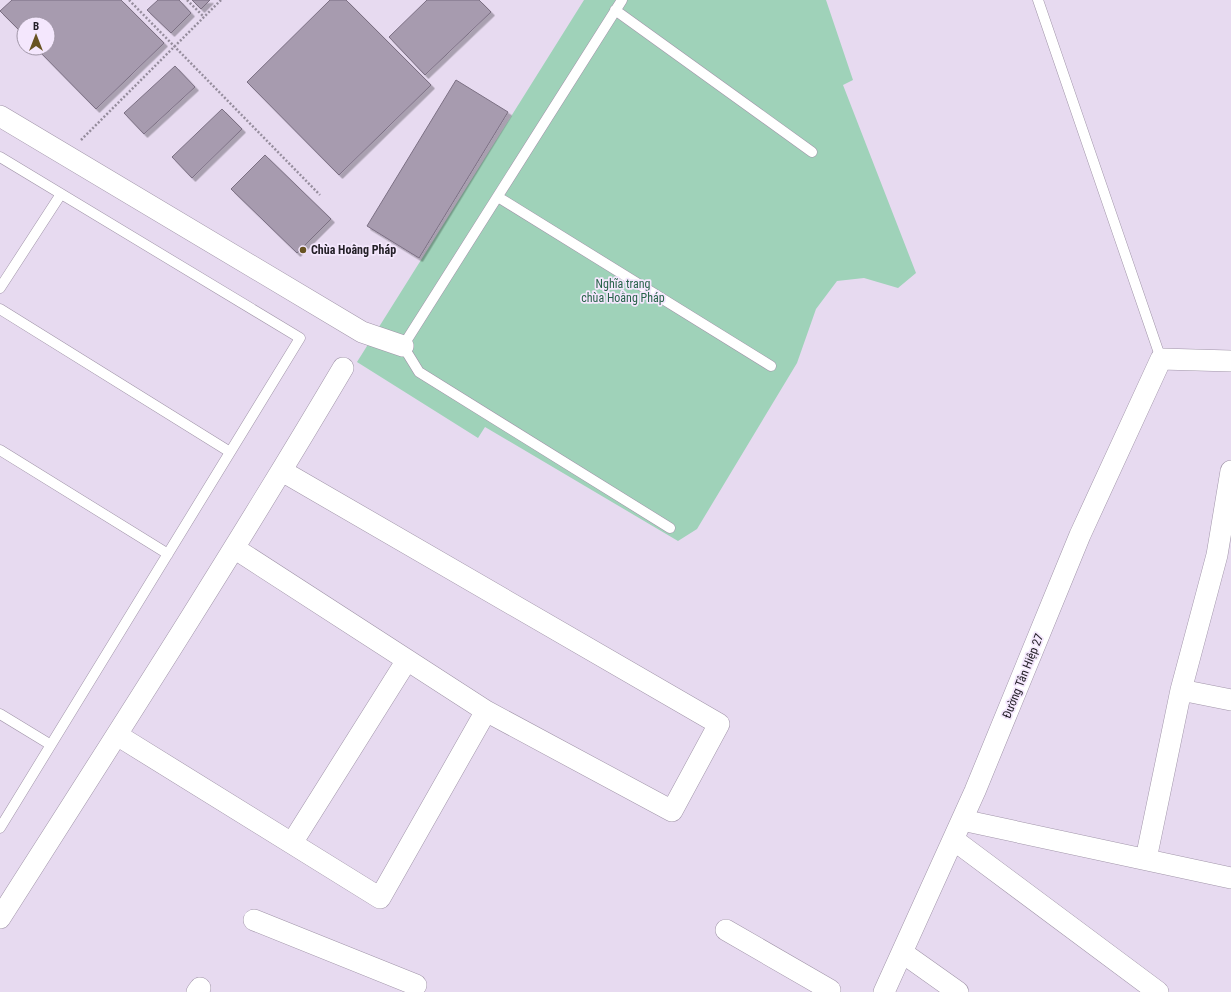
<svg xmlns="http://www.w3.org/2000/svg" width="1231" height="992" viewBox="0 0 1231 992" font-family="'Roboto Condensed',sans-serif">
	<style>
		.green { fill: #9fd2b9 }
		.building { fill: #a79baf; stroke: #7b6f83; filter: url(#shadow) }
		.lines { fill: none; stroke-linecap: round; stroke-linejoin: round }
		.lane-casing { stroke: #a195a9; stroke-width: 11 }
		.street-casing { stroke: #a195a9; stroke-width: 22 }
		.path { stroke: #968d9d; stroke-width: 2.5; stroke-dasharray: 2 2; stroke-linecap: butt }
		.lane { stroke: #fff; stroke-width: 10 }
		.street { stroke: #fff; stroke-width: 21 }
		.poi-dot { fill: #685322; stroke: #f4e7fd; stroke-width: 1.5 }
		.labels { text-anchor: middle; stroke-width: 3.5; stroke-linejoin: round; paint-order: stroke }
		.poi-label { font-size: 12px; font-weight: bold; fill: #242028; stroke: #f4e7fd; text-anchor: start }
		.park-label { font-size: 12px; fill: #28634a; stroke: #f4e7fd }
		.street-label { font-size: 12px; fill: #242028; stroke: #f4e7fd }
	</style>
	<defs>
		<filter id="shadow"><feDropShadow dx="3.5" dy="3.5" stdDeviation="0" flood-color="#0004"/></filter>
	</defs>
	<rect width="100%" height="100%" fill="#e7daf0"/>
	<path class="green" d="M584,0H826L853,80L843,85L916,273L898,288L864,278L837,281L816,309L797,363L697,529L678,541L485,427L478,438L357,362Z"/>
	<path class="building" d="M12,0H121L164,43L96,109L36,48H48V24H24V35L0,11Z
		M158,0H179L191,13L171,33L147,10Z
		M192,0H210L201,9Z
		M330,0H346L431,85L339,175L247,82Z
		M427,0H479L491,12L425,75L389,37Z
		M175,66L195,87L144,134L124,113Z
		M456,80L508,112L419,258L367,226Z
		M222,109L242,129L192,178L172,157Z
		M265,155L331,219L297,253L231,189Z"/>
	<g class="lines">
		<defs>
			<path id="lane" d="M622,0L403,346L419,372L670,528
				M1038,0L1161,359
				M615,10L812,152
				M0,157L300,338L0,828
				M498,197L771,366
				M0,288L61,194
				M0,309L230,452
				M0,450L168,554
				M0,714L51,745"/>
			<path id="street" d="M0,116L362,332L403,346
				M234,548L486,711
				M1181,690L1217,555L1231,471
				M117,735L380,898L486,711L672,811L719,724L282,471
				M962,820L1231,878
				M954,840L1158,992
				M292,843L407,660
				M1146,859L1181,690L1231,700
				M0,918C116,736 233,554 343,368
				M254,920L416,985
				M726,930L830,990L829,992
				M903,953L958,992
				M197,992L200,988
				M884,992L975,791L1080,535L1161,359L1231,361"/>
		</defs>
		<use href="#lane" class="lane-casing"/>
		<use href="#street" class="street-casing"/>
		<path class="path" d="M129,0L320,195
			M187,0L204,17
			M81,140L221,0"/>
		<use href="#lane" class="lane"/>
		<use href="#street" class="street"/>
	</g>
	<circle class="poi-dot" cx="303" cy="250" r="4"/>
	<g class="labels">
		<g class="poi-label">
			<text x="311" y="254">Chùa Hoằng Pháp</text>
		</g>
		<g class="park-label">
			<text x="623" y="288">Nghĩa trang<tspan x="623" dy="14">chùa Hoằng Pháp</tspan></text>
		</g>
		<g class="street-label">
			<text transform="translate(1023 676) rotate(-68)" y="4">Đường Tân Hiệp 27</text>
		</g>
	</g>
	<g transform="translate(36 36)"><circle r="19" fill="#f4e7fd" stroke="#a197a8"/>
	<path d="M0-3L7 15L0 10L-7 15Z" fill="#685322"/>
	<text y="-6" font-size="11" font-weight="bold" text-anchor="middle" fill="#242028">B</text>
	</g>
</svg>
